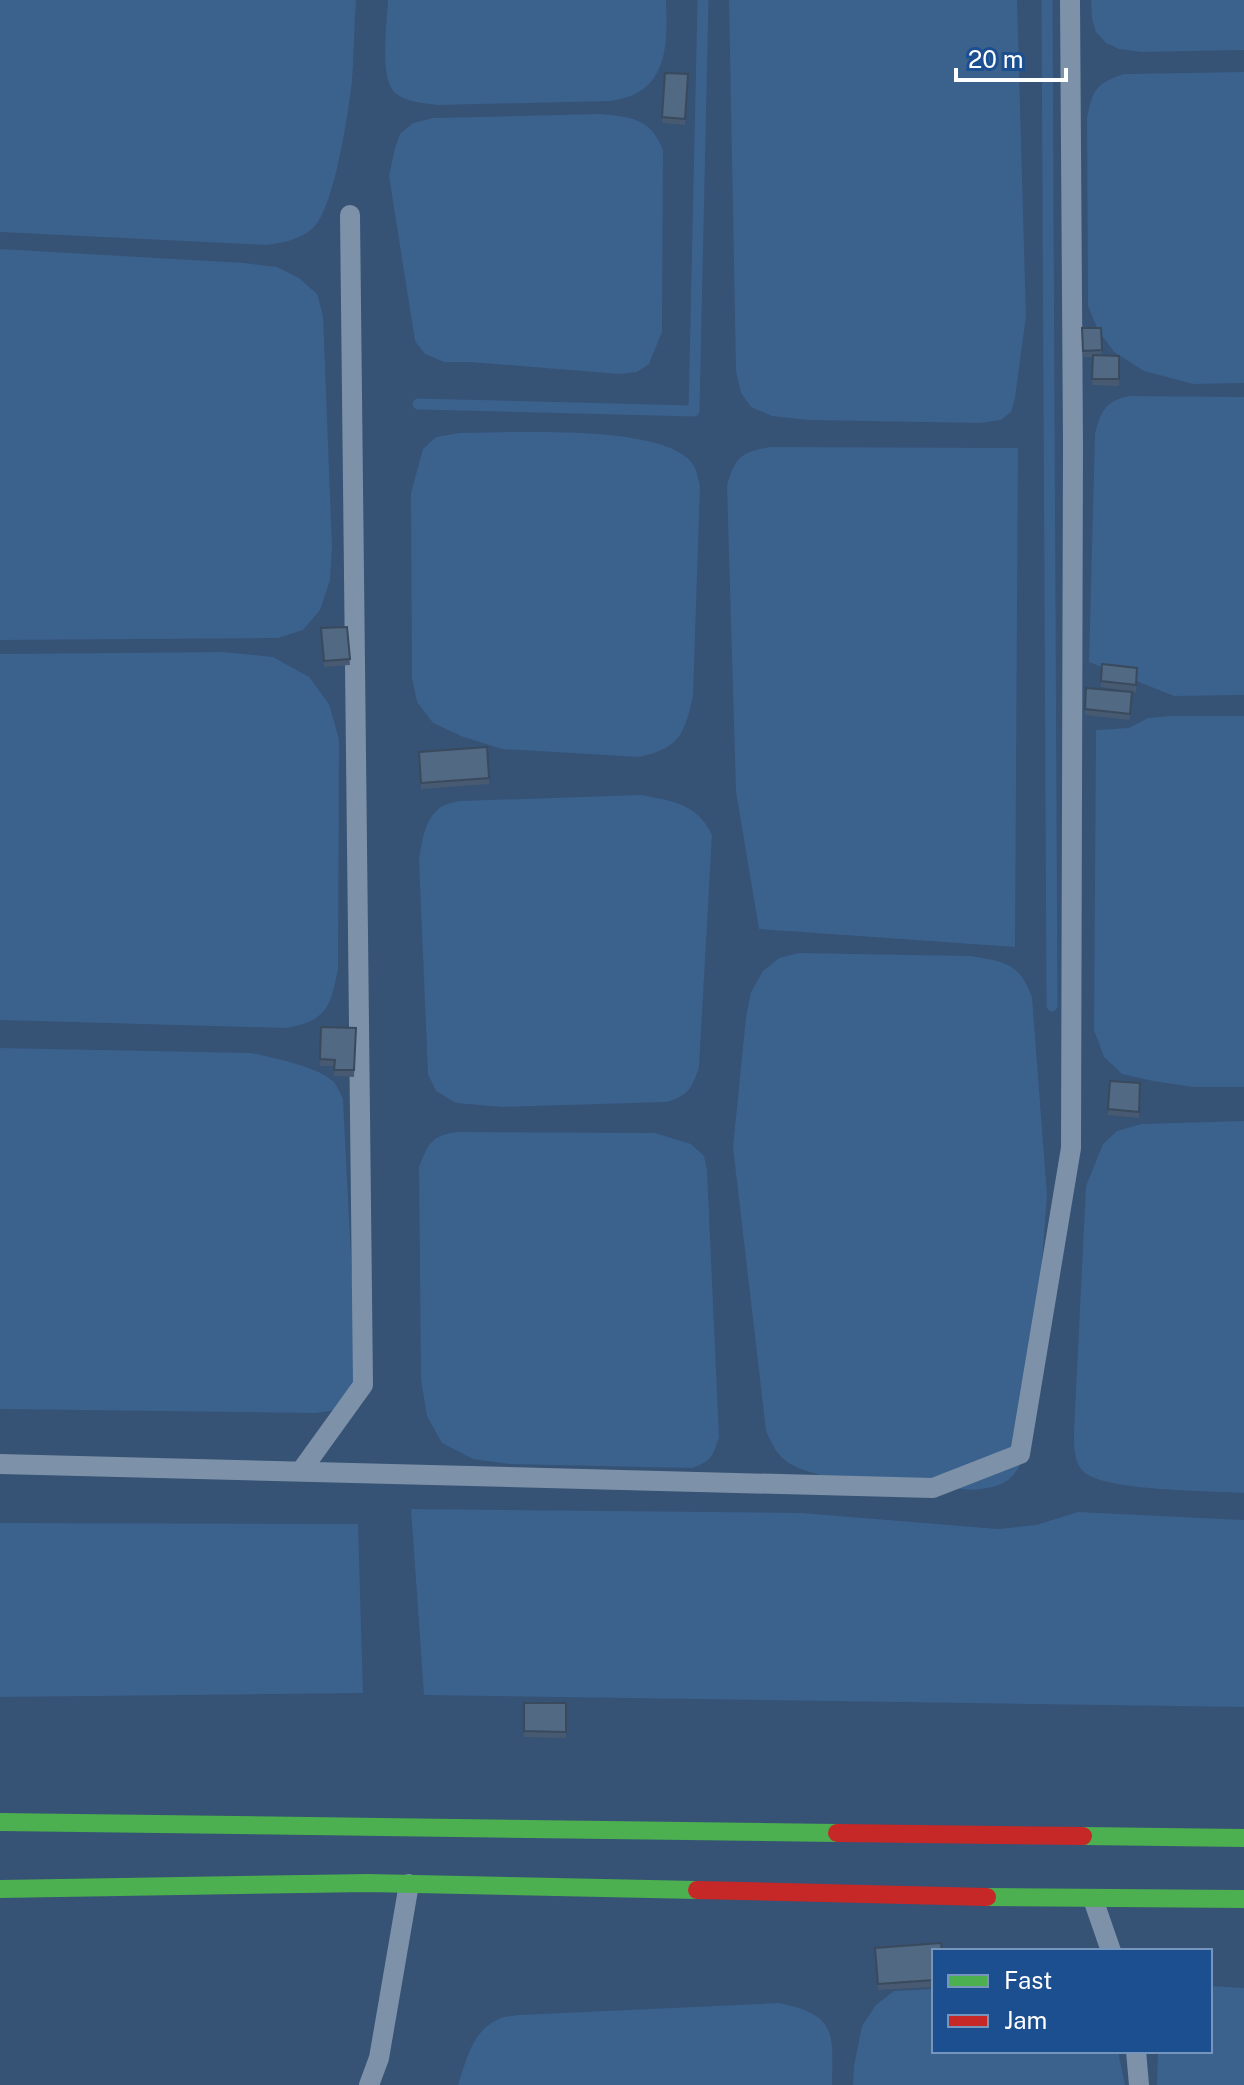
<svg xmlns="http://www.w3.org/2000/svg" width="1244" height="2085" viewBox="0 0 1244 2085" font-family="'Public Sans',sans-serif">
	<style>
		.water { fill: #3b618d }
		.lines { fill: none; stroke-linecap: round; stroke-linejoin: round }
		.stream { stroke: #3b618d; stroke-width: 11 }
		.lane { stroke: #7d92a8; stroke-width: 20 }
		.fast { stroke: #4caf50; stroke-width: 18 }
		.jam { stroke: #c62828; stroke-width: 18 }
		.wall { fill: #475a72 }
		.building { fill: #526984; stroke: #394a5c; stroke-width: 2 }
	</style>
	<rect width="100%" height="100%" fill="#365274"/>
	<path class="water" d="M0,0H356C354,27 354,54 352,80C349,110 334,210 313,228C300,240 284,242 267,245L0,232Z
		M388,0H666C667,32 670,75 637,93C630,97 620,99 612,101L437,105C423,103 406,102 395,93C379,78 387,22 388,0Z
		M729,0H1017L1026,316L1015,398L1011,412L1001,420L980,423L808,420L772,416L751,407L741,393L736,371Z
		M1091,0H1244V50L1141,52L1119,49L1106,43L1096,32L1092,19Z
		M1244,72V383L1193,384L1144,371L1114,352L1098,330L1088,306L1087,119C1092,90 1096,83 1124,74Z
		M600,114C631,117 651,118 663,150L662,332L649,364L637,372L619,374L470,362H444L425,354L415,341L389,176L395,148L400,134L413,123L433,118Z
		M0,249L245,263L277,267L299,278L317,294L323,315L332,547L330,580L320,610L303,630L278,638L0,640Z
		M1130,396L1244,397V695L1174,696L1089,662L1095,433C1102,410 1105,401 1130,396Z
		M459,433C508,433 662,423 692,463C697,469 698,479 700,486L693,696C684,735 680,748 639,757L502,749L461,736L433,723L417,702L412,678L411,493L423,449L436,437Z
		M770,447L1018,448L1015,947L759,929L736,792L727,486C735,457 741,452 770,447Z
		M224,652L273,657L309,677L329,704L339,739L338,969C330,1007 328,1020 287,1028L0,1020V654Z
		M1171,716H1244V1087H1193L1153,1081L1122,1074L1104,1057L1094,1030L1096,730L1129,728L1148,718Z
		M641,795C672,801 697,803 712,835L699,1067C692,1088 689,1095 667,1102L502,1107L456,1103L436,1091L428,1074L419,860C422,842 424,819 441,807C446,804 454,802 460,801Z
		M799,953L971,956C1004,962 1019,962 1032,997L1047,1195L1028,1447C1015,1480 1008,1486 973,1490L820,1475C789,1466 779,1462 766,1431L733,1147L746,1017L751,992L763,971L779,958Z
		M0,1048L252,1053C274,1058 316,1066 333,1081C337,1085 340,1093 343,1099L356,1356L354,1381L336,1410L316,1413L0,1409Z
		M1244,1121V1493C1213,1491 1103,1491 1084,1472C1073,1462 1074,1445 1074,1431L1086,1186L1103,1144L1117,1131L1141,1124Z
		M457,1132L655,1133L691,1144L704,1156L707,1170L719,1437C713,1456 711,1462 692,1468L509,1464L473,1459L442,1443L427,1416L421,1380L419,1167C428,1145 431,1135 457,1132Z
		M411,1509L802,1513L998,1529L1036,1525L1078,1512L1244,1520V1707L424,1695Z
		M0,1523L358,1524L363,1693L0,1697Z
		M1210,1986L1244,1988V2085H1157L1158,2051H1210Z
		M934,1989V2051H1118L1125,2085H853L854,2066L862,2026L876,2005L894,1991Z
		M779,2003C837,2015 833,2032 832,2085H458C466,2061 472,2030 499,2019C505,2016 513,2016 519,2015Z"/>
	<g class="lines">
		<path class="stream" d="M1047,0L1052,1006
			M418,404L694,411L703,0"/>
		<path class="lane" d="M0,1464L933,1488L1020,1454L1071,1148L1073,445L1070,0
			M301,1471L363,1385L350,215
			M1093,1899L1111,1951
			M1136,2051L1139,2085
			M369,2085L379,2058L409,1884"/>
		<path class="fast" d="M0,1822L837,1833
			M1083,1836L1244,1838
			M0,1889L368,1883L697,1890
			M987,1897L1244,1899"/>
		<path class="jam" d="M837,1833L1083,1836
			M697,1890L987,1897"/>
	</g>
	<path class="wall" d="M665,73L688,74L685,125L662,123Z
		M1082,328H1101L1102,355L1119,356V386L1092,385L1093,357H1083Z
		M347,627L350,665L324,667L321,635Z
		M1137,674L1136,692L1101,687V681Z
		M1132,692L1130,720L1085,715V709Z
		M419,758L489,778V784L421,789Z
		M321,1027L356,1028L354,1077L334,1076V1066H320Z
		M1110,1081L1140,1083L1139,1118L1108,1115Z
		M524,1703H566V1738L524,1737Z
		M934,1951V1987L878,1990L875,1954Z"/>
	<path class="building" d="M665,73L688,74L685,119L662,117Z
		M1082,328H1101L1102,350L1083,351Z
		M1093,355L1119,356V379H1092Z
		M347,627L350,659L324,661L321,628Z
		M1102,664L1137,668L1136,685L1101,681Z
		M1086,688L1132,692L1130,714L1085,709Z
		M487,747L489,778L421,783L419,752Z
		M321,1027L356,1028L354,1070H334L335,1060L320,1059Z
		M1110,1081L1140,1083L1139,1112L1108,1109Z
		M524,1703H566V1732L524,1731Z
		M941,1943L942,1951H934V1980L878,1984L875,1948Z"/>
	<rect x="932" y="1949" width="280" height="104" fill="#1b4f8f" stroke="#7695bc" stroke-width="2"/>
	<rect x="948" y="1975" width="40" height="12" fill="#4caf50" stroke="#7695bc" stroke-width="2"/>
	<text x="1004" y="1989" font-size="24" fill="#ffffff">Fast</text>
	<rect x="948" y="2015" width="40" height="12" fill="#c62828" stroke="#7695bc" stroke-width="2"/>
	<text x="1004" y="2029" font-size="24" fill="#ffffff">Jam</text>
	<path d="M956 68v12h110v-12" fill="none" stroke="#ffffff" stroke-width="4"/>
	<text x="968" y="68" font-size="24" fill="#ffffff" stroke="#1b4f8f" stroke-width="6" paint-order="stroke">20 m</text>
</svg>
